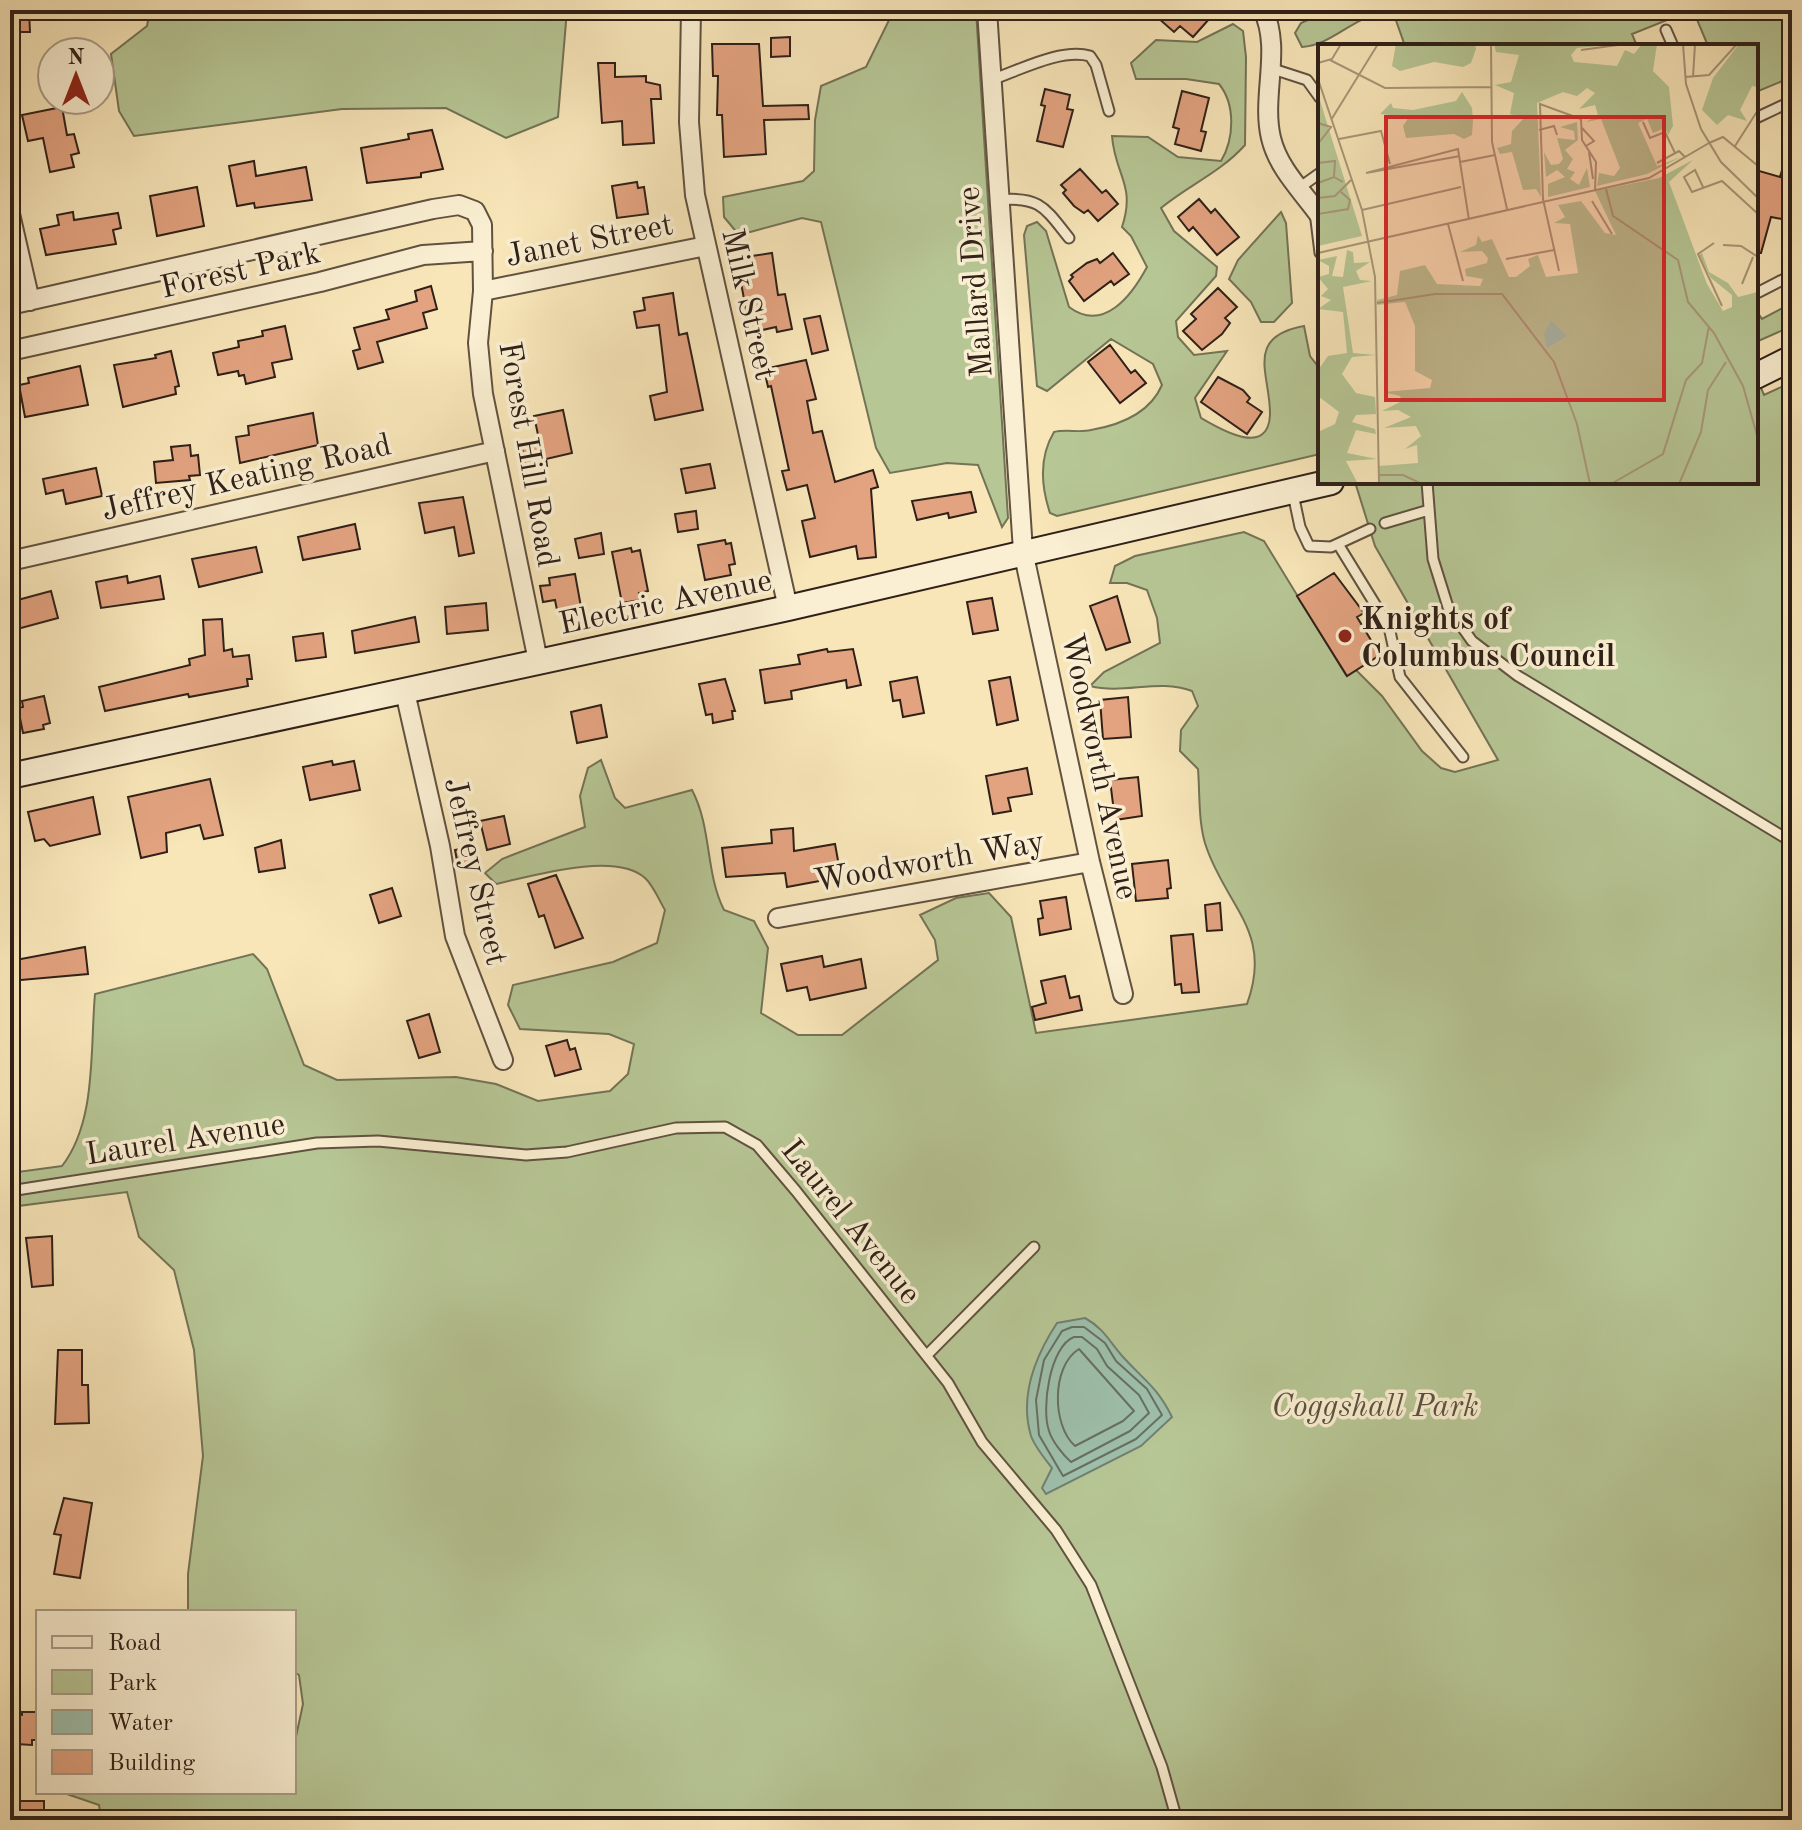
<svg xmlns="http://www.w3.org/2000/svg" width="1802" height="1830" viewBox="0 0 1802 1830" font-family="'Old Standard TT',serif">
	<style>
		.green { fill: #b7c695; stroke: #737356; stroke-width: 2 }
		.water { fill: #9ec0ac; stroke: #728071; stroke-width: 2 }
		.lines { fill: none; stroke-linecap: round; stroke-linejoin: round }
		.shore { stroke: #667062; stroke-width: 2 }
		.building { fill: #e3a380; stroke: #2f2018; stroke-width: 2 }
		.lane-casing { stroke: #615240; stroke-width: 13 }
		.street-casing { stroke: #615240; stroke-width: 22 }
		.secondary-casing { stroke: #2f2018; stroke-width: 28 }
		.lane { stroke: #faefd2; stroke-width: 9 }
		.street { stroke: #faefd2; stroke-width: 18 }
		.secondary { stroke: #faefd2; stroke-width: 24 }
		.poi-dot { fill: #8f2418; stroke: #faefd2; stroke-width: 3 }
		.labels { text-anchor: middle; stroke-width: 7; stroke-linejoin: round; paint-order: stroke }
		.street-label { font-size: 32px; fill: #2f2018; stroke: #faefd2 }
		.poi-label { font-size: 32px; font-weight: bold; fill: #2f2018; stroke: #faefd2; text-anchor: start }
		.park-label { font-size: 32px; font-style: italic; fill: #58523e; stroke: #faefd2 }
		.inset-road { fill: none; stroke: #a89779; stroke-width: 2 }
		.view { fill: #d62828; fill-opacity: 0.15; stroke: #d62828; stroke-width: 4 }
		.inset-edge { fill: none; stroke: #2f2018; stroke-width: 4 }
	</style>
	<rect width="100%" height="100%" fill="#f8e6b9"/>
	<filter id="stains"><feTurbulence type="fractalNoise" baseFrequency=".0025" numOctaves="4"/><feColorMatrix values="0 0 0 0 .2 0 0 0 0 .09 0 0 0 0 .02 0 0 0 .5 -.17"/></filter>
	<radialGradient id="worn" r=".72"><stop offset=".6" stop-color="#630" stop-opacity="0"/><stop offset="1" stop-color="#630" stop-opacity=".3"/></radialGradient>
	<path class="green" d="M150,10H567L558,117L506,138L446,108L342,109L134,136L119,111L111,54L147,26Z
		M894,10H976L1008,518L1002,527L978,465L947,463L890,473L876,448L821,222L802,218L739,235L724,217L723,197L803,181L814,171L815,120L821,86L866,67Z
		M1330,10H1692L1632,34L1637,46H1405L1393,12C1357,11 1335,45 1302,47L1295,33L1301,23Z
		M1693,10H1792V77L1756,92V46H1708Z
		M1233,24L1243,31L1246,57L1245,145C1221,172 1189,185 1161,208L1174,231L1217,267L1216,276L1176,321L1178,337L1194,355L1227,351L1195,398L1201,418C1220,429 1268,458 1270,415C1271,376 1243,337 1304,326L1310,356L1320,369V454L1057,516L1050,513C1041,486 1039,457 1054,432C1067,429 1079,433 1091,430C1120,425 1150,413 1162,385L1153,364L1111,339L1047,391L1037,386L1024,235L1027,226L1037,222L1046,231L1069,307C1104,333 1132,295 1147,267L1131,236L1122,227C1136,184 1115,176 1112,136L1148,137L1178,157L1221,161C1234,139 1236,105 1219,84L1186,79H1136L1131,63L1156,40L1197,42Z
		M1281,212L1286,223L1292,303L1274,322H1261L1251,302L1229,279L1238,260Z
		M1792,303V326L1756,342V310L1762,319Z
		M1756,376L1764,395L1792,382V1820H101L99,1805L61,1792H294V1746L303,1704L299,1675L294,1672V1612H188V1574L203,1456L194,1350L174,1270L139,1237L127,1192L10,1207V1173L62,1166C97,1121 90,1048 95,994L253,954L267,969L304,1065L337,1080L456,1077L496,1084L538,1101L610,1091L628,1074L634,1044L609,1034L520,1029L508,1005L513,985L613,962L657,943L665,910C659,900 653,885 645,878C615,851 532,876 496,884L485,873L502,859L585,827L580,796L588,768L601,760L615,798L625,808L692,790C712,828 705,872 724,910L754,921L768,948L761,1013L798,1035H842L938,960L935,940L920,915L956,898L989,893L1011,917L1036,1033L1247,1004C1273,933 1228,908 1207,849C1198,826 1200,794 1198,769L1180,751L1181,730L1198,706L1192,691C1158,678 1125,695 1090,686L1104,672L1160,643L1157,618L1147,590L1127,583H1110L1115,566L1135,556L1244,532L1264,541L1346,675L1356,670L1382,696L1422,751L1441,768L1455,772L1498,760L1375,546L1355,482H1756Z"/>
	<path class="water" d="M1085,1318C1105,1329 1110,1343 1124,1358C1145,1381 1157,1387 1172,1417L1141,1446L1046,1494L1042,1488L1052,1468C1045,1459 1035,1447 1031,1436C1019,1396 1036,1355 1057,1323Z"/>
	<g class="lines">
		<path class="shore" d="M1072,1327H1084L1105,1343L1116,1361L1147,1389L1162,1415L1136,1439L1063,1476L1039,1435L1036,1400L1044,1360L1062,1331Z
			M1074,1337H1082L1097,1349L1107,1366L1139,1395L1149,1413L1130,1431L1071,1462C1063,1455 1052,1441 1049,1431C1041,1408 1050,1346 1074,1337Z
			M1079,1349L1134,1411L1123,1421L1075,1446C1052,1426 1051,1366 1079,1349Z"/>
	</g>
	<path class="building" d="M10,10H29L30,32H10Z
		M1149,10H1202L1210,18L1193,37L1180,26L1174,32Z
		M790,37V56L771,57V38Z
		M712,44H759L763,106L808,105L809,119L764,120L766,154L724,157L722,115H717L718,76H713Z
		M598,63H615V77L646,76V82L660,85L661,99H651L654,143L623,145L622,121L602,123Z
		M1045,89L1070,95L1067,109L1073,110L1063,147L1037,141L1045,106L1041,105Z
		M1182,91L1209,98L1201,131L1206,132L1201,151L1175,144L1179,129L1173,127Z
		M62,107L67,135L74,134L79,153L71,155L74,167L50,172L43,138L28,141L22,115Z
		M432,130L443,169L421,173V177L367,183L361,148L409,139L408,134Z
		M1788,150L1792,151V221L1771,217L1761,253H1756V170L1780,177Z
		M254,161L256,176L306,167L312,200L255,208L254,203L237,206L229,166Z
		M1080,169L1102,193L1106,190L1118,204L1098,221L1088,210L1084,213L1074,206L1063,193L1066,190L1061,185Z
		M637,182L638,188L644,187L648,214L617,218L612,186Z
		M197,187L204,226L157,236L150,196Z
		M1199,199L1211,213L1215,209L1239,237L1217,255L1193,227L1189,231L1178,217Z
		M73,212L74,220L118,213L121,228L113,230L116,244L46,255L40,229L59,225L57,215Z
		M772,253L778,295L785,294L792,329L777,332L776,327L758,331L757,323L749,325L741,283L735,284L731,259Z
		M1113,253L1129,274L1114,285L1111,281L1084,301L1069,281L1073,277L1071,275L1087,263L1097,259L1100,263Z
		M431,286L437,309L423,313L427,328L377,342L383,362L358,369L353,351L360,349L354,328L389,319L386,310L417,301L415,291Z
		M1218,288L1237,307L1225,318L1230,323L1222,334L1202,350L1183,331L1196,319L1191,314Z
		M673,293L679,335L687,333L703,410L655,420L650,396L667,392L659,325L637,328L634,312L645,310L643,298Z
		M820,316L828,350L812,354L804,319Z
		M285,326L292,359L272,363L275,377L246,384L244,375L239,376L238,371L218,375L213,353L239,347L238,341L263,336L262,331Z
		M1110,345L1131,373L1135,370L1146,383L1120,403L1088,362Z
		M171,351L179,386L175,387L176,394L123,407L114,365L156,358L155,355Z
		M806,360L816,399L807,401L813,433L822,431L835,482L873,470L878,487L871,489L876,557L858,559L856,546L810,557L802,521L815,518L807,485L787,490L782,471L789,470L771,386L768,387L764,369Z
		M80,366L88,405L25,417L19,385L29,383L28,378Z
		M1218,377L1243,390L1250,398L1247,402L1262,412L1247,434L1201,402Z
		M563,410L572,453L546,459L547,466L526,471L522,448L540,444L534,416Z
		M313,413L318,445L240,463L236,437L249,435L248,426Z
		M190,445L191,456L198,455L200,475L189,476L190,480L156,483L154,462L173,460L171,447Z
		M710,464L715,488L686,493L681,469Z
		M96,468L102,496L66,504L63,490L46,494L43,479Z
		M971,492L976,512L949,518L948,513L917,520L912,501Z
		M463,497L474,553L459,556L454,527L425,533L419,503Z
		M696,511L698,529L678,532L675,514Z
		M355,524L360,549L303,560L298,537Z
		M601,533L604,554L579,558L575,539Z
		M725,540L726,544L731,543L735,564L729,565L731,575L705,580L698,545Z
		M256,547L262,572L199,587L192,559Z
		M631,548L632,552L640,550L648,591L639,593L640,600L622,603L612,552Z
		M1334,573L1364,613L1357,617L1380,655L1347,676L1297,596Z
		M575,574L581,607L557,610L555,600L543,602L540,586L550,585L549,578Z
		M127,576L128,583L160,576L164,599L101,608L96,582Z
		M51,591L58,618L10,631V612L17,611L14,601Z
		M1117,596L1130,642L1106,650L1090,606Z
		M992,598L998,630L973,634L967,602Z
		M486,603L488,630L447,634L445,607Z
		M415,617L419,642L355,653L352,631Z
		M222,619L224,651L232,649L233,657L249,655L252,679H247L248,686L189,697L188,694L105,711L99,687L190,665L189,659L205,655L203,620Z
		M323,633L326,657L296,661L293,637Z
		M827,649L828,652L853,649L861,685L847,688L846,680L791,691L792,699L765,703L760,670L800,664L798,655Z
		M917,677L924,713L903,717L900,700L893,701L890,682Z
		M1010,677L1018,720L997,725L989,681Z
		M725,679L735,711H732L733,719L713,723L712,714L706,715L699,684Z
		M44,696L50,723L43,725L44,729L23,733L18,708L23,707L22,701Z
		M1128,697L1131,737L1103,739L1100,700Z
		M601,705L607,737L577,743L571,712Z
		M332,761L333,765L354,761L360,790L310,800L303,767Z
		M1027,768L1032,794L1008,798L1011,811L993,814L986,776Z
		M1138,777L1142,816L1115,820L1110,780Z
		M210,779L223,835L204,839L200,825L166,833L167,852L141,858L128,797Z
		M93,797L100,834L50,846L44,839L35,841L28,812Z
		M504,816L510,844L487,850L480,821Z
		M793,828L794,851L835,844L841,877L787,887L785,873L726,877L722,848L772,843L771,830Z
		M281,840L285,868L259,872L255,848Z
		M473,846L476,863L458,866L455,850Z
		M1168,860L1171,888L1167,889L1168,898L1136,901L1132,864Z
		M556,875L583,938L555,948L544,915L539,917L528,884Z
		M392,888L401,916L379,923L370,895Z
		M1066,897L1071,929L1040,935L1038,919L1043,918L1040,901Z
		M1220,903L1222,930L1207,931L1205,905Z
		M1193,934L1199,992L1182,993L1181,984L1175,985L1171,936Z
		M85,947L88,974L10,981V961Z
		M822,956L824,967L861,959L866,988L810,1000L807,987L787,991L781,964Z
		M1065,976L1070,998L1079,996L1082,1010L1035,1020L1032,1007L1046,1003L1041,981Z
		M429,1014L440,1052L419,1058L407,1021Z
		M567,1040L570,1050L575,1048L581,1069L555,1076L546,1046Z
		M52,1236L53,1285L32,1287L26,1238Z
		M58,1350H82V1385H88L89,1423L55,1424Z
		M64,1498L92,1503L80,1578L54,1574L61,1535L54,1534Z
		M22,1712H38V1740H32V1745L16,1744V1737L10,1736V1714L22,1715Z
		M16,1801H44V1820H16Z"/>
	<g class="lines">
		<defs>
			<path id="lane" d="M1666,30L1673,46
				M1270,68L1307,80L1320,98
				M991,80C1020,70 1061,48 1090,56L1096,65L1109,111
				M1756,118L1792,101
				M1299,188L1320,173
				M999,200C1040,196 1045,208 1069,238
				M1315,212L1320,253
				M1757,293L1792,275
				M1427,482L1433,559L1448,607L1472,641L1518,676L1792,842
				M1293,494L1300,527L1309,546L1331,547L1370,529
				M1385,523L1429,510
				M1338,544L1389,627L1400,677L1463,757
				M10,1191L317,1143L378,1141L526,1155L567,1152L676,1128L725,1127L757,1145L796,1191L948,1383L982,1442L1056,1530L1091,1585L1162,1767L1177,1820
				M927,1355L1034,1247"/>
			<path id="street" d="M691,10L689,122L695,195L788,608
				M987,10L1023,551L1090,862L1123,994
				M1263,10C1282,49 1261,96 1271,138C1278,168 1302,191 1320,216
				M10,214L30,301
				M483,291L706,246
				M10,305L433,209L459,205L475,211L482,225L483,291L478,343L483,394L538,661
				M10,351L320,282L423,255L483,251
				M10,561L495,451
				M405,692L440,846L455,936L503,1060
				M778,918L1090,862"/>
			<path id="secondary" d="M1756,376L1792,358
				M10,776L788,608L1331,482"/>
		</defs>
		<use href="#lane" class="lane-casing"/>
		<use href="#street" class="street-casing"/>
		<use href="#secondary" class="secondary-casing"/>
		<use href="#lane" class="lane"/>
		<use href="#street" class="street"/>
		<use href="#secondary" class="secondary"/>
	</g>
	<circle class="poi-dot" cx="1345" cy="636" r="8"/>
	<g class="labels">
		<g class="street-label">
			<text transform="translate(589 239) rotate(-11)" y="11">Janet Street</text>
			<text transform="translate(240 269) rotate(-13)" y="11">Forest Park</text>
			<text transform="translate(974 282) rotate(-94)" y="11">Mallard Drive</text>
			<text transform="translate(750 304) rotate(77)" y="11">Milk Street</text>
			<text transform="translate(530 454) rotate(80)" y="11">Forest Hill Road</text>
			<text transform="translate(246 476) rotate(-13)" y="11">Jeffrey Keating Road</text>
			<text transform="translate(665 601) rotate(-12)" y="11">Electric Avenue</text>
			<text transform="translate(1101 766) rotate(78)" y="11">Woodworth Avenue</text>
			<text transform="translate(929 860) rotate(-10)" y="11">Woodworth Way</text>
			<text transform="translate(477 871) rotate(77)" y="11">Jeffrey Street</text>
			<text transform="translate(185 1138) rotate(-9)" y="11">Laurel Avenue</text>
			<text transform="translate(852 1221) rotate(51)" y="11">Laurel Avenue</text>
		</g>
		<g class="poi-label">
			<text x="1361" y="629">Knights of<tspan x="1361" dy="37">Columbus Council</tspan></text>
		</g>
		<g class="park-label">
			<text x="1375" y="1416">Coggshall Park</text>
		</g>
	</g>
	<g transform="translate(1318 44)">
		<rect width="440" height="440" fill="#f8e6b9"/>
		<path d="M78,0H157L158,5L153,19L145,23L116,18L82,27L74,22ZM176,0H302L259,4L253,11L256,18L299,22L307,6L316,10L324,0H339L335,27L351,43L355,82L350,91L347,84L335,89L329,75L320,79L339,122L363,113L329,130L279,142L281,129L296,132L302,124L283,75L268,78L280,71L277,61L261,65L277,49L269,44L259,52L245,48L219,59L223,153L218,145L205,146L194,108L182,110L179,104L193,100L194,87L206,74L192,70L196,49L177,41L193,38L201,11L178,8ZM440,0V43L434,42L422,66L429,77L410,71L399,81L384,66L395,34L421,0ZM144,48L154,64L155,77L154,91L146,95L136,90L88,94L85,82L91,73L62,70L73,59L75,64L95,66L138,57ZM0,50L44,192L0,202ZM259,78L260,96L247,106L255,115L249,125L257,128L252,135L261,141L269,124L272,143L230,153V140L247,133L239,126L228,133L226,108L233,121L241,120L245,115L239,94L257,96L256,87L242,83ZM375,116L351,138L389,240L405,267L414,263V251L393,234L381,211L384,209L391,228L410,239L420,253L440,248V440H61V422L100,419L99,401L87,405L103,392L98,382L66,384L93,373L80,366L64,367L84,357L82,352L65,348L112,344L114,336L97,327V282L87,258L59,261V256L79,251L82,227L107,221L119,240L162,242L165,235L148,232L147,225L169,219L170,214L164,207L142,208L158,201L160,191L164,198L174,195L191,233H198L212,222L210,215L220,211L228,233L260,229L252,180L236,179L247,173L240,161L263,157L287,189L298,191L277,147L341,134ZM29,206L35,208L36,219L52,218L38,227L42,236L54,237L25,243L35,309L58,311L34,313L24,330L38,349L57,353L58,370L38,371L34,378L57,385L58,390L38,386L29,409L59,415L28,417L40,440H0V388L17,380L21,368L0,352V326L10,312L29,309L25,268L0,265L13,256L3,252L10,245L0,233L11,230V222L0,216L19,212L14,232L25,233Z" fill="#b7c695"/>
		<path d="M233,277L249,292L229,304L226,290Z" fill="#9ec0ac"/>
		<path class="inset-road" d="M173,0L174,98L189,165M365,0L368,40L383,85L403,118L440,154M263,6L307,0M12,16L67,44L174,43M0,19L14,15L23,0M367,33L391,31L419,0M375,33L377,0M0,35L44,166L57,233L61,440M13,76L60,0M325,78L332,94L347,88L357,109M0,79L13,83L0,100M264,84L276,97L268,102M221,86L236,82L239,91M21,95L63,87L72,120M391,99L405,93L440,122M417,102L440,66M271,108L275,135M142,118L177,111M0,119L17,117L16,133M339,119L361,107L367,113M48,129L140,105L151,176M48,129L142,112M0,139L16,133L25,138M385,143L377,126L366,133L374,148L404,137L440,170M288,145L295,172L360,216L370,258L396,289L425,342L440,395M0,154L17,152L33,136M274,157L294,190M44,166L143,143M0,170L30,165L32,156L23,148M130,180L145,237M396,199L380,210L404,262M405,201L423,202L440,213M0,209L331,134L391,99M188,215L236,206M241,227L225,155L222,60L263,75L264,96L278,118L277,147M424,240L435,213M59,259L117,250H184L236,318L259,380L272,440M61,431H85L104,440M293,440L345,410L368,336L384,319L391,282M361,440L383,388L390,346L408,318"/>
		<path class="view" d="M68,73H346V356H68Z"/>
		<rect width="440" height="440" class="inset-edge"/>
	</g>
	<rect width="1802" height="1830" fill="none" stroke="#f8e6b9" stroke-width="40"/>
	<rect x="12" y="12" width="1778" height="1806" fill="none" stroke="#2f2018" stroke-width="4"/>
	<rect x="20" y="20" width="1762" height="1790" fill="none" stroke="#2f2018" stroke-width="2"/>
	<rect x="36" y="1610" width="260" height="184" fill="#faefd2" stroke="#a99c88" stroke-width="2"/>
	<rect x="52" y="1636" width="40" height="12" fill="#faefd2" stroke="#a99c88" stroke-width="2"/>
	<text x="108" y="1650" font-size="24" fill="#2f2018">Road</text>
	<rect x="52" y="1670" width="40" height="24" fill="#b7c695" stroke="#a99c88" stroke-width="2"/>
	<text x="108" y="1690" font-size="24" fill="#2f2018">Park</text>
	<rect x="52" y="1710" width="40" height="24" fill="#9ec0ac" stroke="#a99c88" stroke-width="2"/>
	<text x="108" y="1730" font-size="24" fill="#2f2018">Water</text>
	<rect x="52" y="1750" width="40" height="24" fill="#e3a380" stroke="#a99c88" stroke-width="2"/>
	<text x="108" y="1770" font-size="24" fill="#2f2018">Building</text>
	<g transform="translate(76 76)"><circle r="38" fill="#faefd2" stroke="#a99c88" stroke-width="2"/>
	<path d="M0-6L14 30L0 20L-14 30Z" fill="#8f2418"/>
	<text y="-12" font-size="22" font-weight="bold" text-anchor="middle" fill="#2f2018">N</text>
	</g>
	<rect width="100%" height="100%" filter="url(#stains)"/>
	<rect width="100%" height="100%" fill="url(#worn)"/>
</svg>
